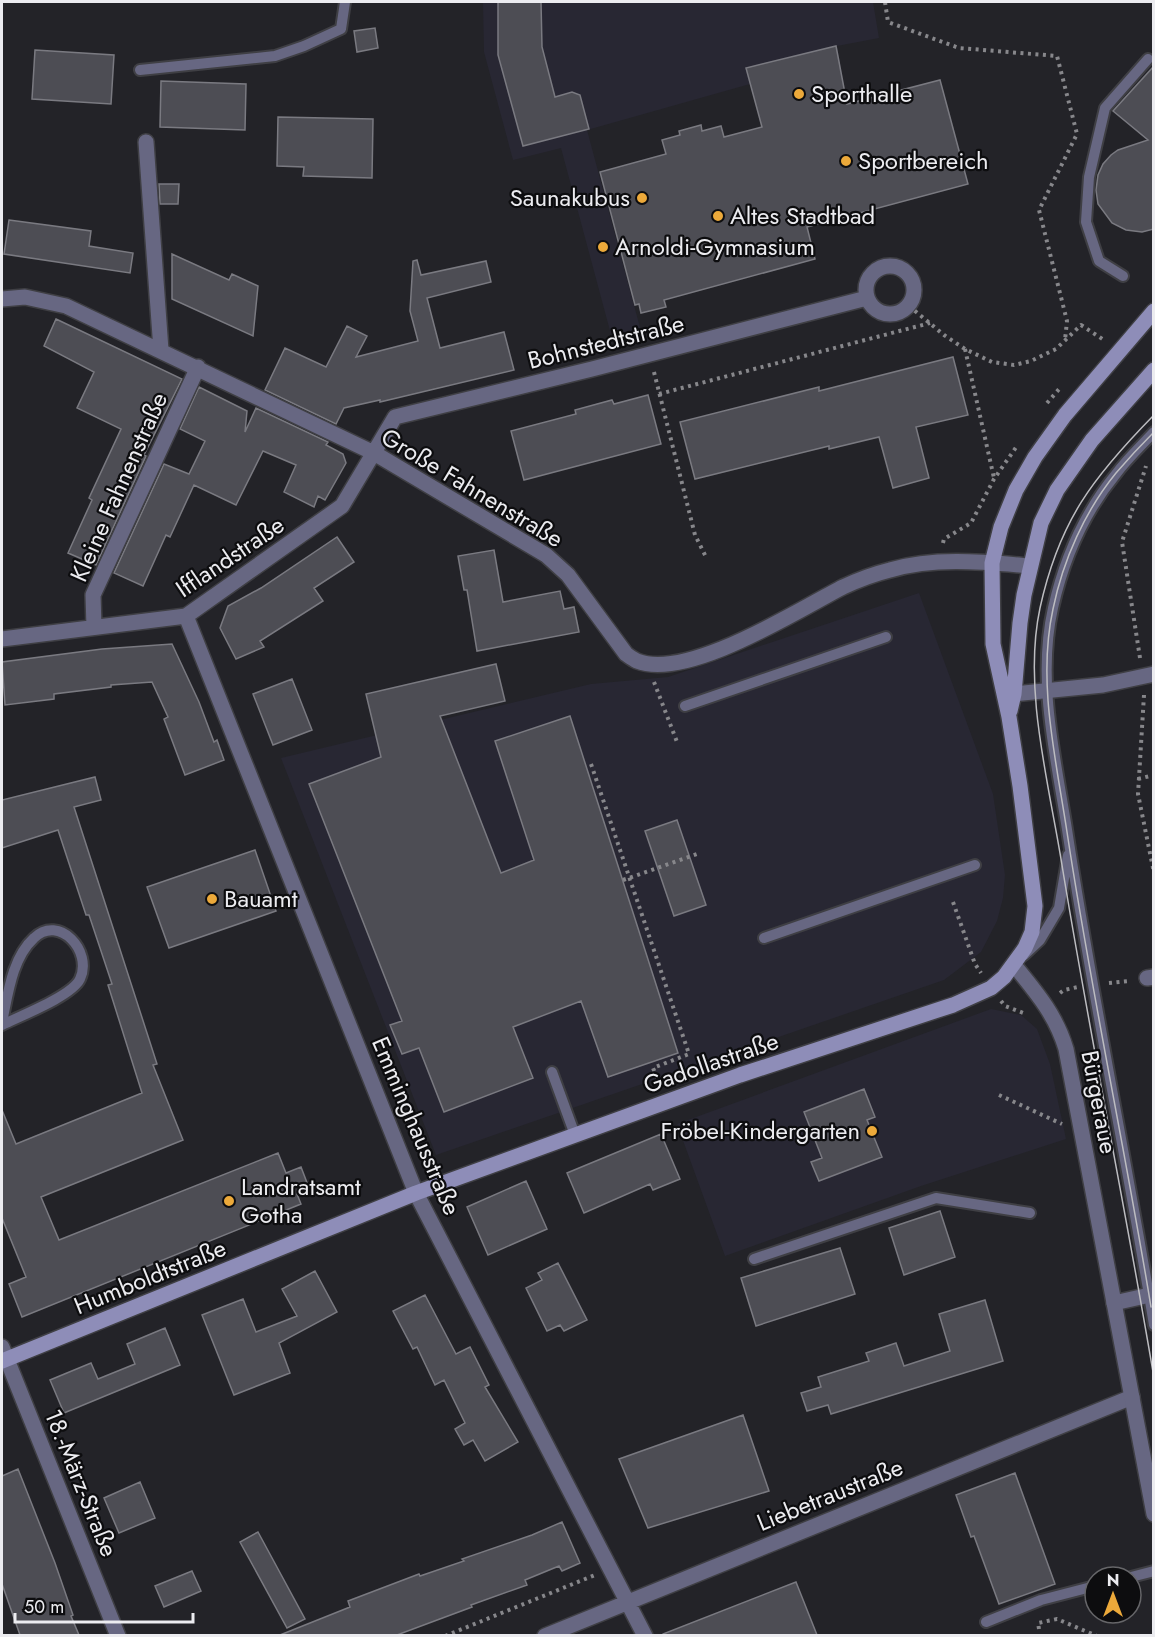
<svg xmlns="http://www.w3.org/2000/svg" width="1155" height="1637" viewBox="0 0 1155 1637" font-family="Jost,sans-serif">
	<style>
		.built { fill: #282733 }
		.building { fill: #4d4d54; stroke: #7a7a81; stroke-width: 1.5 }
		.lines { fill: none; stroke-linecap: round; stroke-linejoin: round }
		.service-casing { stroke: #3f3f44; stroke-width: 14 }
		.minor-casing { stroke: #3f3f44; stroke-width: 18 }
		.tertiary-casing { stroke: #3f3f44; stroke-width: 18 }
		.secondary-casing { stroke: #3f3f44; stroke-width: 18 }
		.path { stroke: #87878b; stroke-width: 4; stroke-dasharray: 3 4.5; stroke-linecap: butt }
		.service { stroke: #676782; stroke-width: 10 }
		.minor { stroke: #676782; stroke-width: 15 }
		.tertiary { stroke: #676782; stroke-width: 15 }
		.secondary { stroke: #8e8db8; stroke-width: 15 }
		.tram { stroke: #bdbdc1; stroke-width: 1.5 }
		.poi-dot { fill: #eca93a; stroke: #0d0d0f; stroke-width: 2 }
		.labels { text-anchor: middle; stroke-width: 4.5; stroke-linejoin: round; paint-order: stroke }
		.poi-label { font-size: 24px; fill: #ececf0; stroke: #0d0d0f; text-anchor: start }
		.street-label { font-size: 24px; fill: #ececf0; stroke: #0d0d0f }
	</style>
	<rect width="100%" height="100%" fill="#232328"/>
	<path class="built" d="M483,2H873L879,38L837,46L847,104L762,127L750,84L587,130L642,335L613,342L561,148L513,160L484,52Z
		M919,593L993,794L1005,875L1003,898L997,921L981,952L944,980L436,1155L281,758L591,684L668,677Z
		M991,1009L1021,1015L1037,1029L1050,1064L1066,1139L921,1186L725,1256L677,1124Z"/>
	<path class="building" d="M498,2H541L542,47L555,97L572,92L580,95L589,129L523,146L498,55Z
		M375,28L378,48L357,52L354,31Z
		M836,46L847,104L940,80L968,184L807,227L815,259L664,300L666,307L641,313L639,304L635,305L600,172L666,154L662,140L680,135L679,131L701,125L702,131L721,126L724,137L762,127L746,68Z
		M35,50L114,55L111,104L32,99Z
		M1154,66V229L1142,232L1126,230L1112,223L1098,204L1096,190L1098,175L1103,164L1111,155L1118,150L1148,140L1113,111Z
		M161,81L246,84L245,130L160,127Z
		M278,117L373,119L372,178L303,176L304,167L277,166Z
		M159,184H179L178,204H160Z
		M9,220L91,231L89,246L133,253L130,273L4,254Z
		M172,254L229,280L232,274L258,286L253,336L172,299Z
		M417,260L421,275L486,261L491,282L427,298L440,348L504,332L514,370L380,402V400L344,408L336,424L265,390L285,348L326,367L347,326L367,336L356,357L418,341L410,311L413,261Z
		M56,319L182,379L144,455L146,456L96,565L68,553L92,500L89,498L121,429L77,408L94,372L44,346Z
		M953,357L968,415L916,427L929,478L893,488L879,437L829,449V446L695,479L680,422L819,387V391Z
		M199,387L247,411L245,432L256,408L328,442L326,445L343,454L346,463L325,500L318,496L314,507L284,492L296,465L263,451L236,505L194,485L170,537L166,535L143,586L114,573L164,464L189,474L205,441L180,429Z
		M648,395L661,444L524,480L511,431L576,414L575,410L612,400L614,404Z
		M337,537L354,562L314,588L323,601L260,641L264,647L236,659L220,628L228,606L261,588Z
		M494,550L503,602L560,591L564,609L574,607L579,632L477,651L467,590H464L458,556Z
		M172,644L199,702L214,742L217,740L224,760L185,775L164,719L168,717L152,682L111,685V687L54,694V699L5,705L2,662L102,649Z
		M496,664L505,701L440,716L501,873L534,860L495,741L570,716L678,1053L608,1077L581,1001L513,1027L533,1078L444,1112L419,1048L402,1054L390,1025L402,1021L309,784L381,757L366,694Z
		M292,679L312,730L273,745L253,694Z
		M95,777L101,800L74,807L157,1064L153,1065L183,1140L41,1197L59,1240L278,1153L286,1173L301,1167L309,1188L297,1194L301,1204L22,1317L9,1284L26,1277L2,1218V1110L16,1144L142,1093L108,985L112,984L89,915H86L58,830L2,848V800Z
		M677,820L706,905L674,916L645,831Z
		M255,850L276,911L169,948L147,887Z
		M864,1089L875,1117L867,1120L882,1157L819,1181L811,1162L822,1158L804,1112Z
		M661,1134L680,1179L653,1190L650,1184L584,1213L567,1173Z
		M526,1181L547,1229L488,1255L467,1207Z
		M940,1211L955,1257L904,1275L889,1228Z
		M840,1248L855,1294L756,1326L741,1278Z
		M558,1263L587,1320L564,1331L560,1325L547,1331L526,1288L542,1280L538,1273Z
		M315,1271L337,1312L279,1343L290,1373L234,1395L202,1315L243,1299L256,1332L297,1316L282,1289Z
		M425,1295L456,1354L470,1347L489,1385L485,1387L518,1442L485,1461L473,1440L464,1445L455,1429L465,1423L444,1380L435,1385L417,1347L413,1349L393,1311Z
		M985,1300L1003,1361L831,1414L828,1405L807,1411L801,1393L821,1387L818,1377L869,1361L866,1353L896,1343L904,1366L950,1351L939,1314Z
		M165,1328L180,1365L64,1413L50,1380L91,1363L98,1379L135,1364L127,1344Z
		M743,1415L769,1491L648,1528L619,1459Z
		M18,1469L55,1563L73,1615L71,1616L79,1635H20L2,1584V1476Z
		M1015,1473L1055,1584L999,1604L974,1536L971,1537L956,1495Z
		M140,1482L155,1518L119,1533L104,1498Z
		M562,1522L580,1563L562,1571L559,1566L525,1580L527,1585L471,1605L472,1607L397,1635H280L350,1607L348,1601L419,1574L420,1576L464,1561L462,1559L532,1535Z
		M258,1532L305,1619L287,1628L240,1542Z
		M192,1571L201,1591L164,1607L155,1586Z
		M796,1582L817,1635H663V1634Z"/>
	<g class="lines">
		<defs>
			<path id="service" d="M140,70L275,56L304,46L341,29L345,2
				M1123,276L1099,261L1086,222L1089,177L1105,108L1148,59
				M1154,432C1141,446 1127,459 1116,474C1084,513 1064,559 1053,608C1036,683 1057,762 1068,836C1093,999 1127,1161 1154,1325
				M685,706L886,637
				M764,938L975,865
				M1024,955L1040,940L1059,908L1068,855
				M2,1022C8,994 12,958 34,938C59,914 93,951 80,979C72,996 20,1016 2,1025
				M552,1072L575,1135
				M754,1259L936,1198L1030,1213
				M1131,1577L1154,1571
				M986,1622L1041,1600L1095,1586"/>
			<path id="minor" d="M146,142L161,350
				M866 290a24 24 0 1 1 48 0a24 24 0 1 1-48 0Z
				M2,299L25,297L66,306L374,453L546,555L568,575L626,654C629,656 633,659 637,661C687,681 798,610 843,587C858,580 874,574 890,570C936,557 983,562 1030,566
				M186,616L416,1193L645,1636
				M94,627L93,595L198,367
				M2,639L186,616L342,506L395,417L592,369L867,298
				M1014,694L1103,685L1154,674
				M1147,978L1154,977
				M1114,1303L1154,1294
				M545,1636L1132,1397"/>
			<path id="tertiary" d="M1014,965C1036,992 1056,1015 1066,1049L1154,1514
				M2,1347L118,1636"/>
			<path id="secondary" d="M1010,711L1014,694L1020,623L1024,595L1041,523L1057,490L1092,440L1154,370
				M2,1361L416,1193L740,1075L953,1005L991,988L1004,977L1025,948L1032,932L1035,906L1020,786L1009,717L993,644L992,563L1001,527L1016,490L1035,457L1065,415L1154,311"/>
		</defs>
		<use href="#service" class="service-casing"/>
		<use href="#minor" class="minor-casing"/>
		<use href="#tertiary" class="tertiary-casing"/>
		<use href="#secondary" class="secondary-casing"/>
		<path class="path" d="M885,2L888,22L959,48L1057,56L1077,134L1039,210L1067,321L1065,340
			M909,306L944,335L965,349L992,362L1014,365L1031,361L1056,349L1081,325L1104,340
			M965,349L994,478
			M654,372L695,535L707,559
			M659,394L930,323
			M1047,403L1060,388
			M943,543L944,539L971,523L994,479L1017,446
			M1140,658L1122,542L1146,466
			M654,682L677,742
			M1144,695L1138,794L1154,873
			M591,764L689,1054L653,1068L660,1085
			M1138,779L1154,775
			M623,880L697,854
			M953,902L975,964L981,973
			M1109,983L1129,981
			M1060,993L1064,990L1078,987
			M1001,1001L1005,1006L1026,1014
			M999,1095L1062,1124
			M1039,1629L1038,1623L1057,1619L1097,1636
			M445,1636L595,1575"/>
		<use href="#service" class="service"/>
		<use href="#minor" class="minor"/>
		<use href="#tertiary" class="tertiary"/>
		<use href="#secondary" class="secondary"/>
		<path class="tram" d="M1154,415C1093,477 1059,521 1040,608C1023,687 1048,780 1061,859C1089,1032 1125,1205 1154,1378
			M1151,1307C1125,1148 1091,991 1067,832C1056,759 1037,682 1053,609C1063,560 1085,511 1116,473C1128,459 1141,445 1154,432"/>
	</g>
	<g class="poi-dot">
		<circle cx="799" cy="94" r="6"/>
		<circle cx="846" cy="161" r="6"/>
		<circle cx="642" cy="198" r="6"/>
		<circle cx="718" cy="216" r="6"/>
		<circle cx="603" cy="247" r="6"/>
		<circle cx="212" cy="899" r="6"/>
		<circle cx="872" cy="1131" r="6"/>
		<circle cx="229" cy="1201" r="6"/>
	</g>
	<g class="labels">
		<g class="poi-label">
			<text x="811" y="102">Sporthalle</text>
			<text x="858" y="169">Sportbereich</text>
			<text x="630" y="206" text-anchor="end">Saunakubus</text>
			<text x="730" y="224">Altes Stadtbad</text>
			<text x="615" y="255">Arnoldi-Gymnasium</text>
			<text x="224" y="907">Bauamt</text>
			<text x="860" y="1139" text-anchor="end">Fröbel-Kindergarten</text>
			<text x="241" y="1195">Landratsamt<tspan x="241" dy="28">Gotha</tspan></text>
		</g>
		<g class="street-label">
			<text transform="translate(606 342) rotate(-14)" y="8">Bohnstedtstraße</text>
			<text transform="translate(119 487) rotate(-66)" y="8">Kleine Fahnenstraße</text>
			<text transform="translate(472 488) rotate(31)" y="8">Große Fahnenstraße</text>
			<text transform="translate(230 557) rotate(-34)" y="8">Ifflandstraße</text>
			<text transform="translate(711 1063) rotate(-19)" y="8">Gadollastraße</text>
			<text transform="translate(1099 1102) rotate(79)" y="8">Bürgeraue</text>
			<text transform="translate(416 1126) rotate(67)" y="8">Emminghausstraße</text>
			<text transform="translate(150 1277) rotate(-22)" y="8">Humboldtstraße</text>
			<text transform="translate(81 1483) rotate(68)" y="8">18.-März-Straße</text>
			<text transform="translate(830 1495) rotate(-22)" y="8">Liebetraustraße</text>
		</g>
	</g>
	<rect width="1155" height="1637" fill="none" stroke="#ececf0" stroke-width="6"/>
	<g transform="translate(1113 1595)"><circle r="28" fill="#0d0d0f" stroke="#666669" stroke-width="1.5"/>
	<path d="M0-4.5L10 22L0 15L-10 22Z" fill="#eca93a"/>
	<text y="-9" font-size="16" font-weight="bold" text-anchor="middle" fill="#ececf0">N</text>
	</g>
	<path d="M15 1613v9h178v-9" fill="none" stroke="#ececf0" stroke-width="3"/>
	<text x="24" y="1613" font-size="18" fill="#ececf0" stroke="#0d0d0f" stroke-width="4.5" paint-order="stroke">50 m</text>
</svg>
